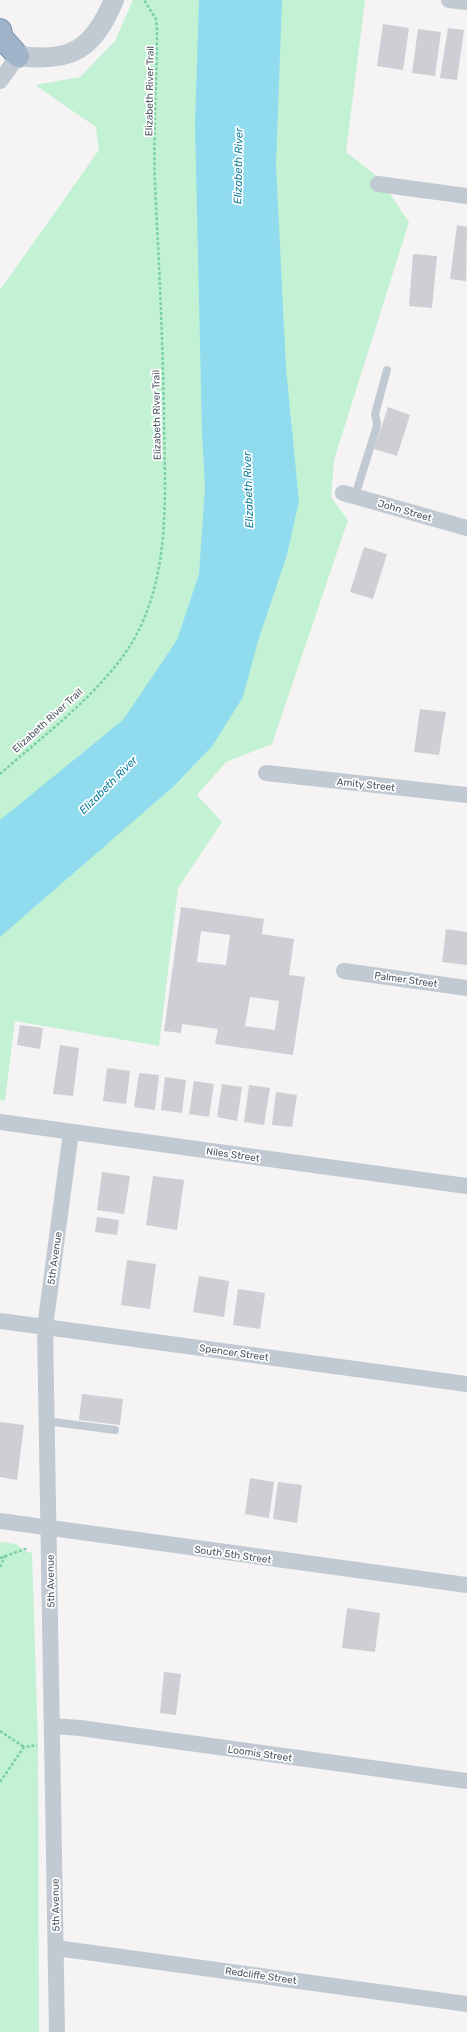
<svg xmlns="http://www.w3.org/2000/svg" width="467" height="2032" viewBox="0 0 467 2032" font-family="Rubik,sans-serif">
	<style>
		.green { fill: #c3f1d4 }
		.water { fill: #90dcee }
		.building { fill: #cdcfd5; fill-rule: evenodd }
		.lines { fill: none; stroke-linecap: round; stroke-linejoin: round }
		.trunk-casing { stroke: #7691ad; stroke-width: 24 }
		.path { stroke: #7ad0a4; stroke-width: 2.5; stroke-dasharray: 3 2; stroke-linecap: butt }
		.service { stroke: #c1cad2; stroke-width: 8 }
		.minor { stroke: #c1cad2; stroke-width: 16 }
		.tertiary { stroke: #c1cad2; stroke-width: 20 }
		.trunk { stroke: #9fb4c9; stroke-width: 22 }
		.labels { text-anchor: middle; stroke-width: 3.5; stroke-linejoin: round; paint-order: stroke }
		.street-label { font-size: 10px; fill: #4a5661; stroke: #fff }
		.water-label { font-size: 11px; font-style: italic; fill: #0c7f9a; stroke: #fff }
	</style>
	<rect width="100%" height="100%" fill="#f5f3f3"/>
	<path class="green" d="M133,0H365L346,152L379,178L409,222L334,460L331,497L348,520L272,744L226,762L197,795L222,822L178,888L159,1046L15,1021L5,1101L0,1100V290L99,150L96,127L35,85L80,77L115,41Z
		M0,1542L16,1544L24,1551L32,1553L38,1744L39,2032H0Z"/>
	<path class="water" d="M199,0H282L276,165L286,369L299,501L287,555L258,641L243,697L213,745L174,786L0,937V820L123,720L177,640L199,574L205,488L202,433L195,126Z"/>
	<path class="building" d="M383,24L409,28L403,70L377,66Z
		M448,28L464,30L457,80L440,78Z
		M418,29L441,32L435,76L412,73Z
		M457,225L467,227L466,281L450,279Z
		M413,254L437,256L432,308L409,306Z
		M388,407L410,415L397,456L374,449Z
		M364,547L387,554L373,599L350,592Z
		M420,709L446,712L439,755L414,752Z
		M181,907L264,919L262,934L294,939L289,975L305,977L293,1055L215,1044L218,1029L182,1024L181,1033L164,1031ZM201,931L230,935L226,965L197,962ZM250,997L279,1001L275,1030L245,1026Z
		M446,929L467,932V965L442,962Z
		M20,1025L43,1028L40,1049L17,1045Z
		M60,1045L79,1048L73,1096L53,1094Z
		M107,1068L130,1071L126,1104L103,1101Z
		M139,1073L159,1075L155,1110L134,1107Z
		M165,1077L186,1080L182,1113L161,1110Z
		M194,1081L214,1084L209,1117L189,1114Z
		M222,1084L242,1087L237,1121L217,1117Z
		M249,1085L270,1088L264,1125L244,1122Z
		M276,1092L297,1095L292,1127L272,1125Z
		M102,1172L130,1176L124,1214L97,1210Z
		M153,1176L184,1180L177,1230L146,1225Z
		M97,1217L119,1220L117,1235L95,1232Z
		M127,1260L156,1264L150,1309L121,1305Z
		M199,1276L229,1281L224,1317L193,1312Z
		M238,1289L265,1293L260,1329L233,1325Z
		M82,1394L123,1399L120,1425L79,1420Z
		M0,1422L24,1425L17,1480L0,1477Z
		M250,1478L274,1482L269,1518L245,1514Z
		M278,1482L302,1485L297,1523L273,1519Z
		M347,1608L380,1613L375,1652L342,1648Z
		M164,1672L181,1674L176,1715L160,1713Z"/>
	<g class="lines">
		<defs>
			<path id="trunk" d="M0,30L2,38L18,56"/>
		</defs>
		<use href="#trunk" class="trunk-casing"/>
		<path class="path" d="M0,774C44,735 105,690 134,639C171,574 165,493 164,421C163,342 159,264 155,185C153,133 157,80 157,27L156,19L144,0
			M0,1558L28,1548
			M0,1567L5,1556
			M0,1731L24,1747
			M0,1782L24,1747L37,1745"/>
		<path class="service" d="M355,496L376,429L377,423L375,414L387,370
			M46,1421L115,1430"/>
		<path class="minor" d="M449,0L467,2
			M0,81L18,56
			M378,184L467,196
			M343,493L467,528
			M266,773L467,795
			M344,971L467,988
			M0,1122L467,1186
			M0,1321L467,1384
			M0,1521L467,1585
			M53,1726L80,1728L467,1781
			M56,1948L467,2004
			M57,2032L45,1327L71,1132"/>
		<path class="tertiary" d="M18,56C72,63 93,49 114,0"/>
		<use href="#trunk" class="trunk"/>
	</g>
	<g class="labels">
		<g class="street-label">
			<text transform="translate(149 91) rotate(-89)" y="4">Elizabeth River Trail</text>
			<text transform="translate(156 415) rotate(-91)" y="4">Elizabeth River Trail</text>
			<text transform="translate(405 510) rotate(16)" y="4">John Street</text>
			<text transform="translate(47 720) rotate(-42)" y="4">Elizabeth River Trail</text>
			<text transform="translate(366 784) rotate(6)" y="4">Amity Street</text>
			<text transform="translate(406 979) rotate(8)" y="4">Palmer Street</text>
			<text transform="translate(233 1154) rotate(8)" y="4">Niles Street</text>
			<text transform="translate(54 1258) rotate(-82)" y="4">5th Avenue</text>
			<text transform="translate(234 1352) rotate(8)" y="4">Spencer Street</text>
			<text transform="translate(233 1554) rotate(8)" y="4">South 5th Street</text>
			<text transform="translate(50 1581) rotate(-91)" y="4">5th Avenue</text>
			<text transform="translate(260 1753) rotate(8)" y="4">Loomis Street</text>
			<text transform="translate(55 1905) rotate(-91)" y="4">5th Avenue</text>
			<text transform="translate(261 1975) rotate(8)" y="4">Redcliffe Street</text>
		</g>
		<g class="water-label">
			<text transform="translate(238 166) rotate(-89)" y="4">Elizabeth River</text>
			<text transform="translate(248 490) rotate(-92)" y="4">Elizabeth River</text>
			<text transform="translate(108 785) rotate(-45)" y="4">Elizabeth River</text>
		</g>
	</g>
</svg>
